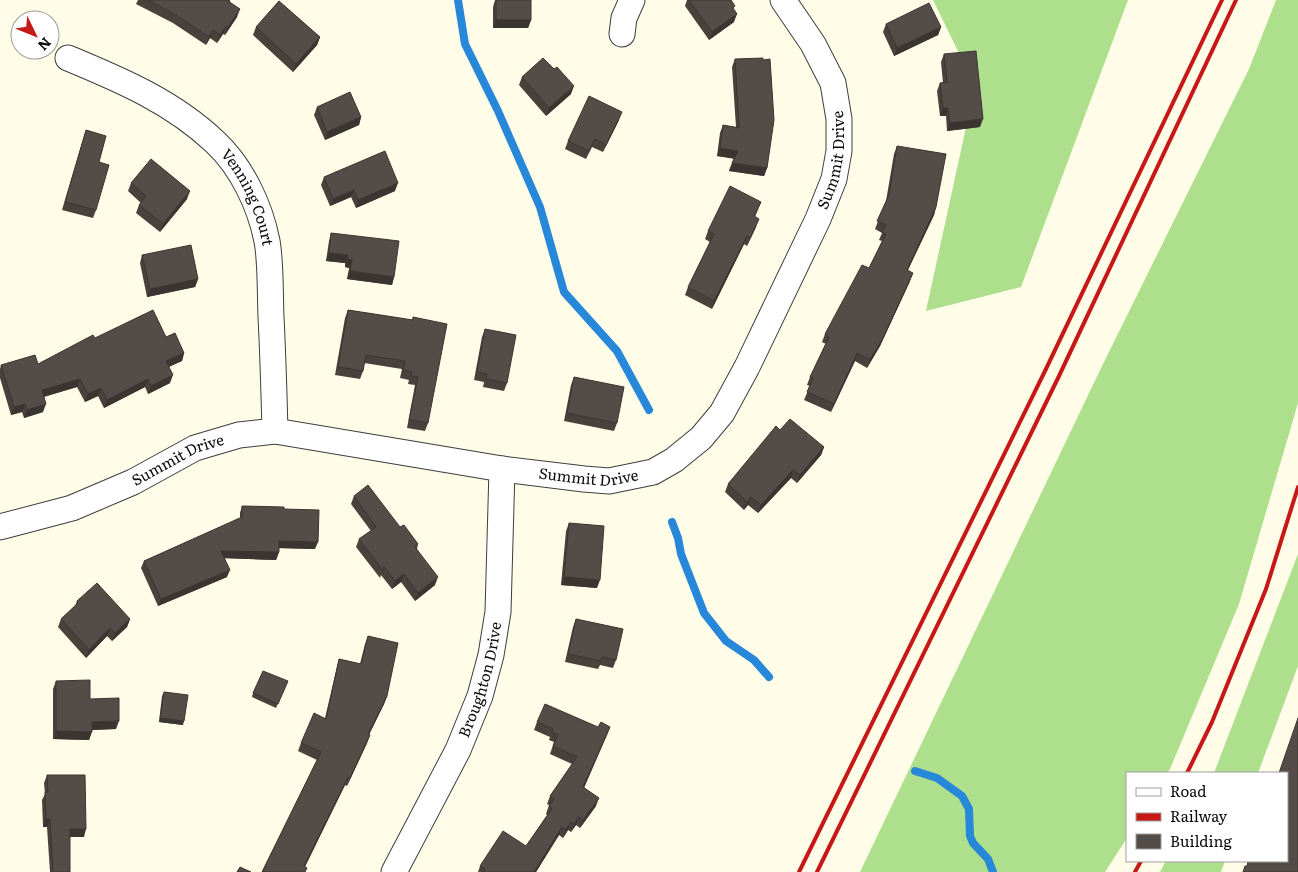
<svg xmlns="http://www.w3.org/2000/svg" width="1298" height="872" viewBox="0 0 1298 872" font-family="Literata,serif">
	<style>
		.forest { fill: #addf8c }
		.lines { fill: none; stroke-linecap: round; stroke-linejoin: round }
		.stream { stroke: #2788da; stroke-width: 8 }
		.minor-casing { stroke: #3e3e3e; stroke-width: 27 }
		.minor { stroke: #fff; stroke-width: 25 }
		.rail { stroke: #c61917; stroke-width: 4 }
		.wall { fill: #48413c }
		.shaded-wall { fill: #3b3531 }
		.building { fill: #544c46; stroke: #3b3531 }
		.labels { text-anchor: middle; stroke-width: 5; stroke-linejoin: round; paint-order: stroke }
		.street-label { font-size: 15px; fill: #0b0b0b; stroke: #fff }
	</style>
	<rect width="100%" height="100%" fill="#fffce8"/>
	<path class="forest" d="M933,0H1128L1021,287L926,311L975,86Z
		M1276,0H1298V403L1239,604L1170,769L1167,773H1127V838L1105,872H860L1102,366L1249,69Z
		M1298,554V666L1258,773H1214Z
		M1166,861H1225L1221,872H1160Z"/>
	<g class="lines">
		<path class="stream" d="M458,0L465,44L498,111L540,207L564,292L617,351L649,410
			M672,522L678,538L681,554L704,613L726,641L754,660L769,677
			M915,771L937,778L962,796L969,809L970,836L973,843L988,859L993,872"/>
		<defs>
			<g id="minor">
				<path d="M622,34L624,18L632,0"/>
				<path id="s1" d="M68,58C121,80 173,102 215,142C242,167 260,206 267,241C271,263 270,294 271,317C273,355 274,393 275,431"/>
				<path id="s2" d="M0,527L72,508L133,482L195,448L239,435L275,431L502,469L584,479L609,481L653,472L674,460L701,438L722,413L747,367L818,219L834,179L839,151V119L833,83L813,44L783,0"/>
				<path id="s3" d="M394,872L458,750L480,696L491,655L498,612L502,469"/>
			</g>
		</defs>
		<use href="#minor" class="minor-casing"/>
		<use href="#minor" class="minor"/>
		<path class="rail" d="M1187,773L1212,722L1266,589L1298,487
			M799,872L1045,371L1222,0
			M817,872L1059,376L1236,0
			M1135,872L1141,861"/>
	</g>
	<path class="wall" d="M138,0H230V2L237,17L225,35L223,34L217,43L210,38L206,45L173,23L136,4Z
		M495,0L531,20L528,28H493V7Z
		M687,0H731L734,10V22L709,40L685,6Z
		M886,24L941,27L938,35L894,56L883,32Z
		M256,27L320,37L317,45L293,72L253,35Z
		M944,54L980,127L947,131L946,116H940L937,91L940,83H943L941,62Z
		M735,59L767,168L764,176L729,171L734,158L717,156L720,133L723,125L736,127L732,67Z
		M522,77L571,94L546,116L519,85Z
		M317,107L361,117L359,125L325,140L314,115Z
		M619,120L603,152L592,147L586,159L565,149L568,141Z
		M86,130L99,162L96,210L93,218L62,210Z
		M897,146L936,207L934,215L908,270L910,281L880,346L867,368L855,361L831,412L804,400L810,386L807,385L810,377L826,344L822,342L825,334L869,268L882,241L879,240L882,233L875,229L886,201L894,154Z
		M324,177L395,191L356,208L351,197L330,206L321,185Z
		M131,183L187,199L160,232L136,213L139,205L141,203L128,191Z
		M761,202L755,217L756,227L747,246L744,244L712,309L685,295L688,287L710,242L705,239L708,231Z
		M331,233L394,277L392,285L347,279L349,268L345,267V263L326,261L329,241Z
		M142,255L198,279L195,287L147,297L140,263Z
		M348,310L412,320L413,317L428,423L425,431L407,428L415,385L408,384L409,380L400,378L402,369L364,363L363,371L360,379L335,375L345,318Z
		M485,329L507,383L504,391L483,387L484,382L474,380L482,337Z
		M166,337L184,353L182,361L169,367L170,383L148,394L145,387L104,408L98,396L85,402L77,387L44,397L43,412L24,418L22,412L11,415L0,378V369L1,365L38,364L95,338Z
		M574,377L617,423L614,431L564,421L571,385Z
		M780,430L824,447L821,455L797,483L791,478L758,513L748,505L744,510L725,492L728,484Z
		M354,496L400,527L418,544L417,549L435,585L415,601L401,582L392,589L381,575L380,578L356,547L359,539L371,531L351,504Z
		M242,506L284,509L315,549L279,548V552L276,560L225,558L227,577L158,606L141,568L144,561L240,519V513Z
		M569,523L597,588L561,585L566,531Z
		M77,601L130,619L127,627L112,641L107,636L86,658L58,627L61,619L75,606Z
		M576,619L616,660L613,668L600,665L598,669L565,662L573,627Z
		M368,636L387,696L384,704L369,735L367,743L347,786L345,785L305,867L262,872L317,760L298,751L301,743L325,718L337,667L339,659L360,664L365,644Z
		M56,681L90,699L116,729L92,730L89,740L53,739V689Z
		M288,681L276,708L252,697L253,693Z
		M164,692L183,725L159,722L162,696Z
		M537,722L598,727H610L584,787L596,806L580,828L576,825L571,832L568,830L563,838L559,835L536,872H478L480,866L526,846L547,815L546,814L549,805L547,804L550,796L572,764L550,754L554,742L549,740L550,737L534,730Z
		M47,775L84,837H70V872H50L47,827H43L42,800L45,794L44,783Z"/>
	<path class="shaded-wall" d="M240,9L237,17L225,35L228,27Z
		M737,14L734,22L709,40L712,32Z
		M496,20H531L528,28H493Z
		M226,26L223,34L217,43L220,35Z
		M941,27L938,35L894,56L897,48Z
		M213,30L210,38L206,45L209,37Z
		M320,37L317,45L293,72L296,64Z
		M574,86L571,94L546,116L549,108Z
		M943,108H948L946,116H940Z
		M622,112L619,120L603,152L606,145Z
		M361,117L359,125L325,140L327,132Z
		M983,119L980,127L947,131L950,123Z
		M720,148L738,151L735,159L717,156Z
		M732,163L767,168L764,176L729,171Z
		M398,183L395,191L356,208L358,200Z
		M354,190L351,197L330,206L333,199Z
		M190,191L187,199L160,232L163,224Z
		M936,207L934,215L904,278L907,270Z
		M759,219L756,227L747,246L750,238Z
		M747,236L744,244L712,309L714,301Z
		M329,253L348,255L345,263L326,261Z
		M347,259L352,260L349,268L345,267Z
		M350,271L394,277L392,285L347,279Z
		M913,273L910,281L880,346L867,368L870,360Z
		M198,279L195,287L147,297L150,289Z
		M184,353L182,361L163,369L166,361Z
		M857,353L855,361L831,412L834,404Z
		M173,375L170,383L148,394L151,386Z
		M80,379L77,387L39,398L42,390Z
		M148,379L145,387L104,408L107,400Z
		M101,388L98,396L85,402L88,394Z
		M25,404L22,412L11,415L14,407Z
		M46,404L43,412L24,418L27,410Z
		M824,447L821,455L797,483L800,475Z
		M793,470L791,478L758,513L761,505Z
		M751,497L748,505L744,510L747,502Z
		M279,541L318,542L315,549L276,548Z
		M221,551L279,552L276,560L218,558Z
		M230,570L227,577L158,606L161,599Z
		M404,574L401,582L392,589L395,581Z
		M438,577L435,585L415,601L418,593Z
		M564,577L600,580L597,588L561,585Z
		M130,619L127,627L112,641L115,633Z
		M110,628L107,636L86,658L89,650Z
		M387,696L384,704L365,742L368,734Z
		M160,718L184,721L183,725L159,722Z
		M119,721L116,729L89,730L92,722Z
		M610,727L607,735L581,795L583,787Z
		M56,731L92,732L89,740L53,739Z
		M370,735L367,743L347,786L350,778Z
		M348,777L345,785L302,872L304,866Z
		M599,798L596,806L580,828L583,820Z
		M579,817L576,825L571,832L574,824Z
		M46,819H50L47,827H43Z
		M571,822L568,830L563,838L566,830Z
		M562,827L559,835L536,872H534Z
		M70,829H86L84,837H67Z"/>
	<path class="building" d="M148,0H229L228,1L240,9L228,27L226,26L220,35L213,30L209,37L176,15Z
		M496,0H531V20H496Z
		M689,0H731L735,6L733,8L737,14L712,32Z
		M279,1L320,37L296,64L256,27Z
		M929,3L941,27L897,48L886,24Z
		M976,51L983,119L950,123L948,108H943L940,83L947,82L944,54Z
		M543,58L554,69L557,67L574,86L549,108L522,77Z
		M763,58V60L770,59L774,120L767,168L732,163L738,151L720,148L723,125L739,128L735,59Z
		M350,92L361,117L327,132L317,107Z
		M589,96L622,112L606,145L595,139L589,151L568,141Z
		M86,130L106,136L99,162L109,165L96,210L65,202Z
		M897,146L946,154L936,207L907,270L913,273L883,338L870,360L857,353L834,404L807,392L813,378L810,377L829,337L825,334L862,265L869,268L886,234L882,232L886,225L877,221L889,195Z
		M385,151L398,183L358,200L354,190L333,199L324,177Z
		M151,159L190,191L163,224L139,205L146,196L131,183Z
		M730,186L761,202L754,216L759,219L750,238L747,236L714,301L688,287L714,234L708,231Z
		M331,233L399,241L394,277L350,271L352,260L347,259L348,255L329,253Z
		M191,245L198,279L150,289L142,255Z
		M153,310L166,337L175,333L184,353L166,361L173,375L151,386L148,379L107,400L101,388L88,394L80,379L42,390L46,404L27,410L25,404L14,407L1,365L35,355L38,364L93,335L95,338Z
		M348,310L413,320V317L447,324L428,423L409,420L418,377L411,376L412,372L403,370L405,361L366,355L363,371L338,367Z
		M485,329L516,335L507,383L486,379L487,374L477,372Z
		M574,377L624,387L617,423L567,413Z
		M790,419L824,447L800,475L793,470L761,505L751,497L747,502L728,484L776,426L780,430Z
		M368,485L400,527L404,525L418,544L415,547L438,577L418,593L404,574L395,581L384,567L383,571L359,539L376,527L354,496Z
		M242,506L284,507V509L319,510L318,542L279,541V552L221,551L230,570L161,599L144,561L242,517Z
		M569,523L604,526L600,580L564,577Z
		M97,583L130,619L115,633L110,628L89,650L61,619L78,603L77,601Z
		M576,619L623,629L616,660L602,657L601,661L568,654Z
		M368,636L398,643L387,696L368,734L370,735L350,778L348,777L304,866L307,868L305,872H262L321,752L301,743L314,713L326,719L339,659L361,664Z
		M263,671L288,681L278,704L253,693Z
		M90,680V699L119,698V721L92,722V732L56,731V681Z
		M164,692L188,695L184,721L160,718Z
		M545,704L598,727L601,722L610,727L583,787L599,798L583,820L579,817L574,824L571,822L566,830L562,827L534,872H484L485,869L480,866L503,831L526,846L552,809L549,806L554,799L550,796L577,757L553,746L558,735L552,732L553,729L537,722Z
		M1298,718V872H1243L1245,866H1247L1248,861H1287V773H1279Z
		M47,775H85L86,829H70V872H53L50,819H46L45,792H48Z
		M240,867L251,872H237Z"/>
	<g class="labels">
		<g class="street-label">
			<text dy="5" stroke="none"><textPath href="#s2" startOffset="1046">Summit Drive</textPath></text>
			<text dy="5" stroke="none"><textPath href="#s1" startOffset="236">Venning Court</textPath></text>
			<text dy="5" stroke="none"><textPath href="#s2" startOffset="191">Summit Drive</textPath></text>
			<text dy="5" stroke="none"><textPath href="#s2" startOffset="611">Summit Drive</textPath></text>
			<text dy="5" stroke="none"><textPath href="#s3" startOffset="212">Broughton Drive</textPath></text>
		</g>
	</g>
	<rect x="1126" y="772" width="162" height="90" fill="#ffffff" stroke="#9d9d9d"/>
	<rect x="1136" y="788" width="25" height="8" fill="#ffffff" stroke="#9d9d9d"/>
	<text x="1170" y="797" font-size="15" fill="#0b0b0b">Road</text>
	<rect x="1136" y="813" width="25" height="8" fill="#c61917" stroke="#9d9d9d"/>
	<text x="1170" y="822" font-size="15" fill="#0b0b0b">Railway</text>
	<rect x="1136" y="834" width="25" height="15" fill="#544c46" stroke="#9d9d9d"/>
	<text x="1170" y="847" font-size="15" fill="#0b0b0b">Building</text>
	<g transform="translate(35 35) rotate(133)"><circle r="24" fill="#ffffff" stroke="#9d9d9d"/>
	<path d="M0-4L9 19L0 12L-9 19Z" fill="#c61917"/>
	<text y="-8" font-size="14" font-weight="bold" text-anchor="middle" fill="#0b0b0b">N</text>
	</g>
</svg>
